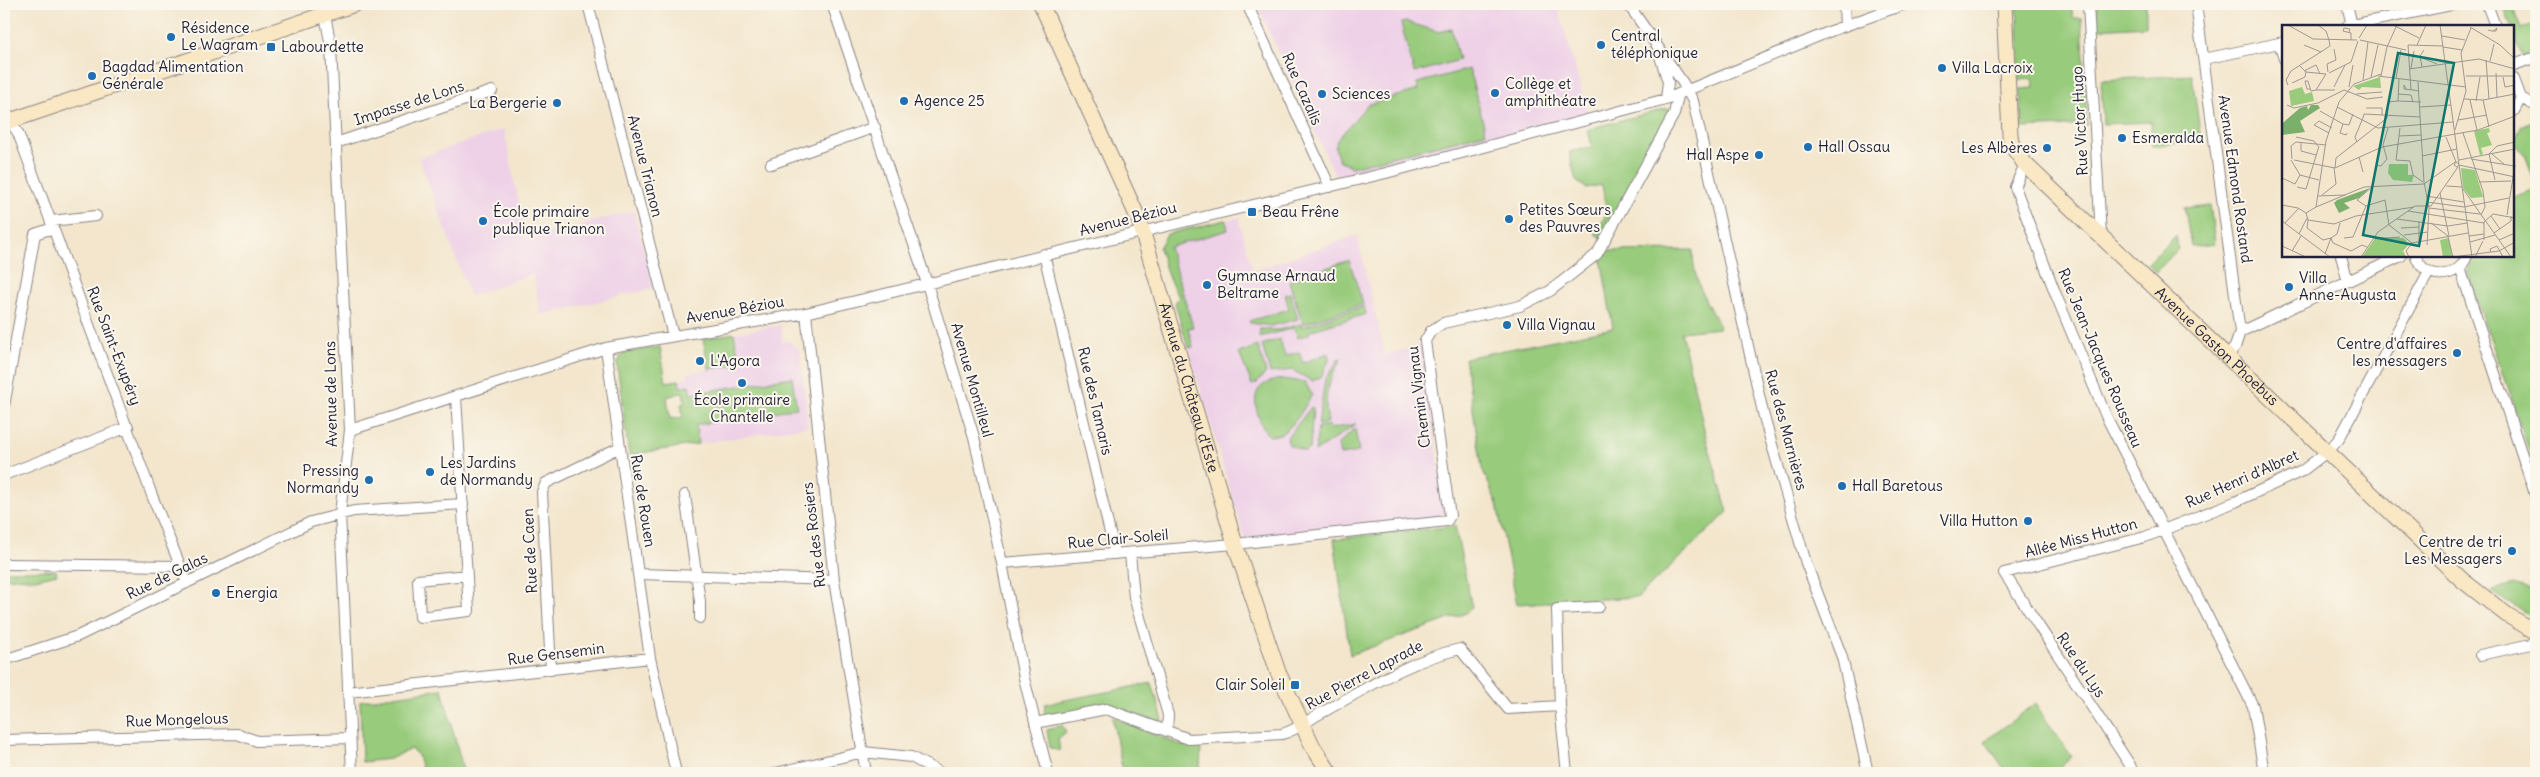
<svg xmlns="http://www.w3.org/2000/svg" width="2540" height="777" viewBox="0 0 2540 777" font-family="Delius,sans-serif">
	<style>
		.built { fill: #eed0e7 }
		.green { fill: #98cb7c; stroke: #5d765c; fill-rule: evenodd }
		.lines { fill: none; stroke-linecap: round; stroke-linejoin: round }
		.street-casing { stroke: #8a8484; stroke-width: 12 }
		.secondary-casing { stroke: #8a8484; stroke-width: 17 }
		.street { stroke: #fff; stroke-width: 10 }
		.secondary { stroke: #fae7c3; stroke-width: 15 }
		.poi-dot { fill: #1f6fb2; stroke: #fbf7ec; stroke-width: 2 }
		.labels { text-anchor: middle; stroke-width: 4; stroke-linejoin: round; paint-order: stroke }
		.poi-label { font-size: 15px; fill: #22223b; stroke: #fbf7ec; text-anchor: start }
		.street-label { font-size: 15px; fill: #22223b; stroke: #fbf7ec }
		.inset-road { fill: none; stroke: #9f9893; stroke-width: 1 }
		.view { fill: #0f766e; fill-opacity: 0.15; stroke: #0f766e; stroke-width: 2.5 }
		.inset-edge { fill: none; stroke: #22223b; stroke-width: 2.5 }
	</style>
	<rect width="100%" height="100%" fill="#fbf7ec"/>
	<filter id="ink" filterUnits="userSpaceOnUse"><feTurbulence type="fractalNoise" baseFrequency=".02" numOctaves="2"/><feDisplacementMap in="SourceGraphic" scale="10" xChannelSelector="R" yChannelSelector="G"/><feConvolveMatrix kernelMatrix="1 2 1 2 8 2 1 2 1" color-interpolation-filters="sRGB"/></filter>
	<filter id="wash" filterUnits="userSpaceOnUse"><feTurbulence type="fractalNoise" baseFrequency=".0096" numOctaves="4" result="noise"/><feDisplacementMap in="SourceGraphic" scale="20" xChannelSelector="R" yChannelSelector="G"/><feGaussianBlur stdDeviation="1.12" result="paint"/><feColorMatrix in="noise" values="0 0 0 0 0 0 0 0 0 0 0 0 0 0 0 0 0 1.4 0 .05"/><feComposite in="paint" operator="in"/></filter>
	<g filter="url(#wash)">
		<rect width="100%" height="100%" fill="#f3e6cd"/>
		<path class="built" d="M1256,4H1557L1588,113L1340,177L1334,173Z
			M504,129L526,239L634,211L654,288L541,315L533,274L470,296L419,158Z
			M1240,217V224L1253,271L1357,235L1385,355L1423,345L1445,511L1442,518L1383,522L1245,539L1175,303L1179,297L1169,279L1159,248L1167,234Z
			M781,325L782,342L788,341L800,350L808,426L698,444L689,386L680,387L679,380L688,378L687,373L740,364L734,333Z"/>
		<path class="green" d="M2017,4H2081H2071L2073,18H2082L2087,125L2022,128L2020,89L2034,88L2033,79L2020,80Z
			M2097,4H2146V26L2098,29Z
			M2503,4H2512L2521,29L2536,23V52L2522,56L2514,34V26H2511Z
			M1407,22L1439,32L1451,29L1459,60L1414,73L1401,23Z
			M1469,69L1486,133L1352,167L1339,160L1335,148L1337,140L1367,105L1418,90L1417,83Z
			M2192,75L2201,140L2152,146L2151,122L2103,124L2101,80Z
			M1668,108L1670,111L1602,238L1595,234L1607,213L1602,185L1586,188L1576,181L1569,152L1592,147L1588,129Z
			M2536,120V187L2525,154L2514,141L2522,125Z
			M2536,189V471L2467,271L2475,256H2514V197Z
			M2210,205L2215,244L2191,247L2185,208Z
			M1226,220L1228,230L1169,247L1193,327L1188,328L1193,347L1188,348L1175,303L1179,297L1169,279L1159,248L1167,234Z
			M2176,235L2178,249L2156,272L2147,264Z
			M1693,250C1692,279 1707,303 1720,328L1681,332L1707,441L1728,512L1638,597L1517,604L1497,504L1482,468L1465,358L1613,328L1601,258L1603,251Z
			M1349,260L1363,304L1303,324L1289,281Z
			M1290,293L1298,319L1271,326L1250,323L1249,321L1289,309L1285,294Z
			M1364,306L1366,314L1309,331V334L1298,338L1295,328L1259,337L1260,329L1278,330L1301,324L1302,327Z
			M734,333L740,364L709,369L703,339Z
			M1280,339L1285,356L1299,352L1303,363L1328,353L1329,360L1321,377L1312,381L1292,370L1270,373L1262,345Z
			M1258,346L1266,373L1257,383L1252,385L1239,353Z
			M660,347L666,382L679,380L680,387L689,385L691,394L792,377L797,408L696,425L698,444L629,455L617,364L623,353ZM683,392L685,403L681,404L683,417L670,419L667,397Z
			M1339,359L1341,360C1328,378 1323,399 1328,422L1318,425L1325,380Z
			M1282,379L1305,382L1312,395C1302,410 1291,436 1270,436C1263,431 1261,423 1258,415C1251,392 1259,382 1282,379Z
			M1311,407L1313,408L1310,448L1305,452L1289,445L1287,438Z
			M1356,424L1315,452L1318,427L1329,425L1330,429Z
			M1355,428L1359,452L1340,455L1338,444Z
			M1455,526L1472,607L1466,613L1455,617L1350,655L1334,539Z
			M56,570L57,574L36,579L4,578V571Z
			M2513,585L2533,591L2536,590V619L2492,592L2493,590Z
			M1152,683L1162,717L1161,723L1113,706L1047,716L1044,714L1045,704Z
			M442,689L464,773H423L418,755L411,749L390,759L362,762L360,701Z
			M2035,704L2072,757L2060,767L2064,773H2007L1985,741Z
			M1112,717L1183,746L1201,745L1200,773H1123Z
			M1062,725L1066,732L1058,739L1060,751L1050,748L1047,730Z"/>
	</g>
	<g filter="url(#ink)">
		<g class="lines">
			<defs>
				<path id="street" d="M323,4L331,47L350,430L340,513L352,773
					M588,4L673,336
					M832,4L923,271L974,437L1002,563L1024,678L1048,773
					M1247,4L1330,187
					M1628,4L1683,83L1693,101L1764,417L1806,563L1842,657L1868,773
					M1844,4L1845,26
					M2088,4L2101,236
					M2196,4L2240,332L2235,347L2228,355
					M2347,4L2352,26
					M2487,4L2495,26
					M2347,26L2456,4
					M2279,43L2284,59
					M1659,53L1668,82L1666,99
					M2204,59L2284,42
					M2514,65L2536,57
					M2514,79L2521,98
					M2521,98L2536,106
					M2514,111L2521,98
					M10,121L18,133L153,498L187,583
					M336,143L492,91
					M771,164L875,127
					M2025,164L2015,187L2056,295L2106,416L2253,706L2264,773
					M51,221L96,216
					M1044,254L1115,554
					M2341,256L2348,281
					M2416,256C2424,281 2458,280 2467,256
					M2460,268L2536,497
					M806,313L834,580L866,773
					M2240,332L2401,256
					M606,348L650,658
					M456,397L469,611L420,617L418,580L467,575
					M4,406L35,234L53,228
					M350,430L606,348L806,313L1386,173L1666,99L1836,29L1905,4
					M4,475L128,427
					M685,495L700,601V618
					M1130,553L1134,597L1168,715L1167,731
					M1002,563L1235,544L1447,521L1450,516L1425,341L1431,331L1443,323L1520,306L1550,291L1597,254L1674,114L1678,96
					M4,564L179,566
					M639,574L834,580
					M2480,655L2536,643
					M4,660L78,636L311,522L354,511L463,504
					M551,670L542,492L546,483L620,447
					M348,692L650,658L676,773
					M1560,706L1557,609L1599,607
					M1035,723L1106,709L1189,739L1282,734C1298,730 1309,719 1323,712C1367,688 1410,660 1460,649L1508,709L1560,706L1567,773
					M4,740L237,734L257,741L350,738
					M776,773L863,752L911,757L941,773
					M2133,773L2130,765L2004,573L2145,537L2235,502L2302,471L2328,451L2339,439L2429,272"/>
				<g id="secondary">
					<path id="s1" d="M1041,4L1139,220L1235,544L1278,672L1313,747L1330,773"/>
					<path id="s2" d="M2004,4L2010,135L2012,146L2025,164L2462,580L2507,615L2536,632"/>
					<path d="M4,123L355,4"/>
				</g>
			</defs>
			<use href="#street" class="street-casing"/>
			<use href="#secondary" class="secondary-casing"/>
			<use href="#street" class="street"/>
			<use href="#secondary" class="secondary"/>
		</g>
	</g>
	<g class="poi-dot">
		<circle cx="171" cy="37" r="5"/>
		<circle cx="1601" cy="45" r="5"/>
		<rect x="266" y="42" width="10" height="10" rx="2.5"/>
		<circle cx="1942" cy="68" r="5"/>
		<circle cx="92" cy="76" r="5"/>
		<circle cx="1495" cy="93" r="5"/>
		<circle cx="1322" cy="94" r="5"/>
		<circle cx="904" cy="101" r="5"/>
		<circle cx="557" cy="103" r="5"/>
		<circle cx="2122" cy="138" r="5"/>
		<circle cx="1808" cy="147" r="5"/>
		<circle cx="2047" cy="148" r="5"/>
		<circle cx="1759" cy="155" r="5"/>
		<rect x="1247" y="207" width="10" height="10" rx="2.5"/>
		<circle cx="1509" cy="219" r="5"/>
		<circle cx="483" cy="221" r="5"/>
		<circle cx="1207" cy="285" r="5"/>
		<circle cx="2289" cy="287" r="5"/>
		<circle cx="1507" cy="325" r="5"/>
		<circle cx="2457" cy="353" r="5"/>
		<circle cx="700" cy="361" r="5"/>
		<circle cx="742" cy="383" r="5"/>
		<circle cx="430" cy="472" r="5"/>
		<circle cx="369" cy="480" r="5"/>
		<circle cx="1842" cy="486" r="5"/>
		<circle cx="2028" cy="521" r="5"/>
		<circle cx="2512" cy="551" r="5"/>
		<circle cx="216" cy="593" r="5"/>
		<rect x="1290" y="680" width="10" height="10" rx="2.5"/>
	</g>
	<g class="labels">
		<g class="poi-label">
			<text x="181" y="33">Résidence<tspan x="181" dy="17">Le Wagram</tspan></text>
			<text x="1611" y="41">Central<tspan x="1611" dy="17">téléphonique</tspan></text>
			<text x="281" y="52">Labourdette</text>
			<text x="102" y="72">Bagdad Alimentation<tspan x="102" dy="17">Générale</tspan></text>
			<text x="1952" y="73">Villa Lacroix</text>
			<text x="1505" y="89">Collège et<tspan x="1505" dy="17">amphithéatre</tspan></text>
			<text x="1332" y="99">Sciences</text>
			<text x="914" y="106">Agence 25</text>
			<text x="547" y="108" text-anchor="end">La Bergerie</text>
			<text x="2132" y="143">Esmeralda</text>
			<text x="1818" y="152">Hall Ossau</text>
			<text x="2037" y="153" text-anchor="end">Les Albères</text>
			<text x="1749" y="160" text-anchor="end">Hall Aspe</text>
			<text x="1519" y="215">Petites Sœurs<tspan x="1519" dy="17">des Pauvres</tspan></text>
			<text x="493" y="217">École primaire<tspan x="493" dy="17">publique Trianon</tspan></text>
			<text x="1262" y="217">Beau Frêne</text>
			<text x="1217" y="281">Gymnase Arnaud<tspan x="1217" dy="17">Beltrame</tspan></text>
			<text x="2299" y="283">Villa<tspan x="2299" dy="17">Anne-Augusta</tspan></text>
			<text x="1517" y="330">Villa Vignau</text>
			<text x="2447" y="349" text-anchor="end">Centre d'affaires<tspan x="2447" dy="17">les messagers</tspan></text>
			<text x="710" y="366">L'Agora</text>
			<text x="742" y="405" text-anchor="middle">École primaire<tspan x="742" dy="17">Chantelle</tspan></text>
			<text x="440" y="468">Les Jardins<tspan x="440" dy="17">de Normandy</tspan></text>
			<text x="359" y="476" text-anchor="end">Pressing<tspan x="359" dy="17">Normandy</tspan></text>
			<text x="1852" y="491">Hall Baretous</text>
			<text x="2018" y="526" text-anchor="end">Villa Hutton</text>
			<text x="2502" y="547" text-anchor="end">Centre de tri<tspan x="2502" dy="17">Les Messagers</tspan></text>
			<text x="226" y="598">Energia</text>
			<text x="1285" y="690" text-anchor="end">Clair Soleil</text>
		</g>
		<g class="street-label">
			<text transform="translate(1302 89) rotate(66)" y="5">Rue Cazalis</text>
			<text transform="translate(409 103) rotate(-18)" y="5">Impasse de Lons</text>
			<text transform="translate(2080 121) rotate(-93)" y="5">Rue Victor Hugo</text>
			<text transform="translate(645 166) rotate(76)" y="5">Avenue Trianon</text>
			<text transform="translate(2235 179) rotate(82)" y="5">Avenue Edmond Rostand</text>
			<text transform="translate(1128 219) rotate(-14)" y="5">Avenue Béziou</text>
			<text transform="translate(735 310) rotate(-10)" y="5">Avenue Béziou</text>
			<text transform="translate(114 346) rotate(69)" y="5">Rue Saint-Exupéry</text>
			<text dy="5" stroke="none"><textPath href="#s2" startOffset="429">Avenue Gaston Phoebus</textPath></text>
			<text transform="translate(2100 358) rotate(67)" y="5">Rue Jean-Jacques Rousseau</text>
			<text transform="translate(972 380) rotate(74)" y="5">Avenue Montilleul</text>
			<text dy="5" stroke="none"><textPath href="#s1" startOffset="412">Avenue du Château d'Este</textPath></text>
			<text transform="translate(331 394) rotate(-91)" y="5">Avenue de Lons</text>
			<text transform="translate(1419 397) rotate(-97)" y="5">Chemin Vignau</text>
			<text transform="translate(1095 401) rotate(77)" y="5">Rue des Tamaris</text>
			<text transform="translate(1786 430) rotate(75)" y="5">Rue des Marnières</text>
			<text transform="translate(2242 479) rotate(-24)" y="5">Rue Henri d'Albret</text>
			<text transform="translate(643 501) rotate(81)" y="5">Rue de Rouen</text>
			<text transform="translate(814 535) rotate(-97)" y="5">Rue des Rosiers</text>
			<text transform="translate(2081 538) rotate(-15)" y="5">Allée Miss Hutton</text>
			<text transform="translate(1118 539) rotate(-5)" y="5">Rue Clair-Soleil</text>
			<text transform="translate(530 551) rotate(-93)" y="5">Rue de Caen</text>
			<text transform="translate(167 576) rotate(-26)" y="5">Rue de Galas</text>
			<text transform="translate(556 654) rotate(-7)" y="5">Rue Gensemin</text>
			<text transform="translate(2081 665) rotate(56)" y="5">Rue du Lys</text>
			<text transform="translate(1364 675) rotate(-28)" y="5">Rue Pierre Laprade</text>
			<text transform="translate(177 720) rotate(-2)" y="5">Rue Mongelous</text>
		</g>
	</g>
	<g transform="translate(2282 25)">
		<rect width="232" height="232" fill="#f3e6cd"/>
		<path d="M98,52L99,63L80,62L77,65L71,61ZM20,62L23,69L30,67L32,76L9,81L7,66ZM207,103L208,107L205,108L210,120L199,123L201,129L198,130L192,106ZM107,139H126V150H132L130,157L111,155L106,148ZM179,143L193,145L201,172L189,173L181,163ZM94,212L121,213L125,216L123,218H128L121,226L124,232H80ZM167,213L170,231L161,232L158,215Z" fill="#98cb7c"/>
		<path d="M29,80H36L38,83L18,96L23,107L0,110V99L4,95L18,83L25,81L26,85ZM88,163L77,173L62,178L68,183L57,188L52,178L55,175Z" fill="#7aaf6c"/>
		<path class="inset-road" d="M6,0L31,14L75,15M36,0L44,6L47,15M111,0L137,13M158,0L177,140L175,142L172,140L174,137L177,139M188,2L218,20L233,34M206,5L210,6H214L215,3L211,6M67,8L68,4L62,3L61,6L69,8V15M160,11L183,15M77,13L85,0M78,15L124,25M22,20L39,27M135,20L144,0M161,22L180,25M138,32L155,39M204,35L207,74M208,36L212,19M18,41L24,47L44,49M140,42L138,31L142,25M129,43L132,26M127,44L197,34L233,44M22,46L34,40L38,49M46,47L45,39L54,35L52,24M47,48L69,37L76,16M214,48L215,72M44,49L34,65H53M96,51L184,62M99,51L105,22L114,2M184,51H233M89,52L96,20M221,52L223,62L233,60M114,53L119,25M81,55L86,17M136,57L142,157L147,183L145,220M10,58L23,52L24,47M6,60L4,55L9,46L48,21L47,15M52,62L63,40M67,62L71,40M28,64H25L23,56H26L29,66L34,65M124,64L122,60V64L131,65L137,66M129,65L126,20L161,21M74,69L100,67M116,69L129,70L131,77M182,74L201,75L233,69M188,75L195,105M201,75L207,102M116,76L139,77M194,76L198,52M5,80L12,83L36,78L62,65L85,74L101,72M55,82L96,103L171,97M138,82L169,80M84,83H100V90M38,86L61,99M81,93L82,89L138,92M176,95L205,90M118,103L114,135L128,136L131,150L141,157M173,105L184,66L179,28L189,3M47,108L32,100L37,96L50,103M65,108L64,110L58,108L61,99L67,100L71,89M181,108L201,166L203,182L199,190M117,111L139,110M14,112L32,116L36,121M164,112L174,137M75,117L73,112L81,93M19,118V126L34,130M207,129L215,121L233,117M207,129L213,155M210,129L223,140M140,131L175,124M77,132L81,147M10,134L9,121L14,117L44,120M189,134L232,141M9,135L18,150M12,135L53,143L100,122L196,105L233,91M177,135L233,124M94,140L99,141L105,134L101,120L106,103M177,140L190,232M177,140L233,152M53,143L54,133L105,93L106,77L116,76L117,54M18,150L37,155M0,153L13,159L18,150M197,157L229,156M164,161L180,162M15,162L24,164L37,121M181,164L229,232M158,168L167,211M40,170L54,159L52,143M35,171L63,170M144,171L182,177M145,177L182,182L227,173M0,180L16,183L24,188M84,181L103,175L107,200L130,218M84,181L75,175L90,162M34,182L82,162L142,159L173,137M147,183L198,189M126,186L202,198M24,188L34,182L44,116L57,77L72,59L99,49M24,188L26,195L52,199L74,191L132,182M225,190L233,140M209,191L218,204M115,194L166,201L185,198M26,195L25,203L41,215L49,213M0,196L48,232M137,196V217M3,198L17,183M149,198L166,211M119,203L137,202M212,208L229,196V191M17,209L25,193M122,210L146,207M187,211L202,209M166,212L171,232M49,213L51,218L69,226L80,220L85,222M62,213L71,212L84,181M93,214L118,212M202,215V197L211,189L233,193M217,215L233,208M188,217L213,210M130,218L186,208M0,221L24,232M10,226L19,211M209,227L208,224L215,221L221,232M43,229L49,213L55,209L58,198M79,232L96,207L133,181H149L176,142M127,232L124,226L130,218M171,232L217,226L233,217M193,232L201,216"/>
		<path class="view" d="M116,28L172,38L137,221L81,210Z"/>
		<rect width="232" height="232" class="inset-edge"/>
	</g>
	<rect width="2540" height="777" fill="none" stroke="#fbf7ec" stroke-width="20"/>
</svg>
